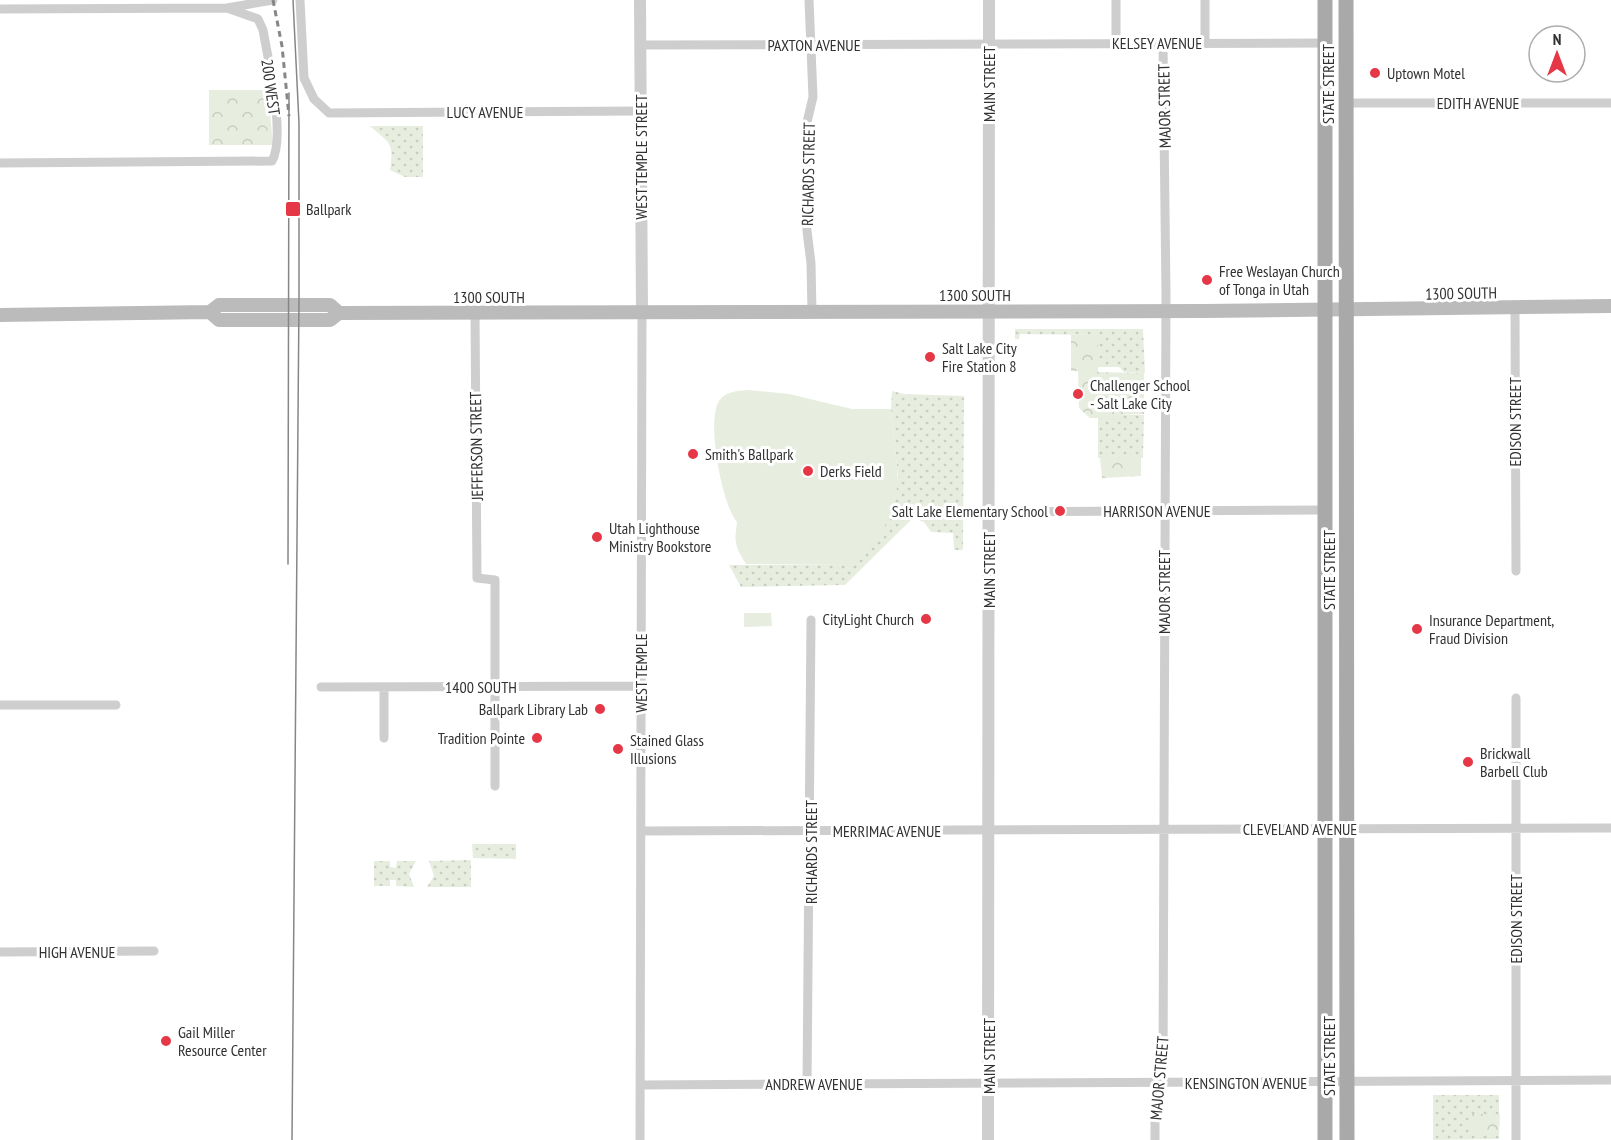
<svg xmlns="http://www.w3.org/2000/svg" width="1611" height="1140" viewBox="0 0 1611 1140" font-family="'PT Sans Narrow',sans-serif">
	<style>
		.grass { fill: url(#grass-dots) }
		.forest { fill: url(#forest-crowns) }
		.pitch { fill: #e7eee0 }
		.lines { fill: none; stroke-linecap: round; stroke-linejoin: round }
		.minor { stroke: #cecece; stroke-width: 9 }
		.tertiary { stroke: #cecece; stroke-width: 12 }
		.secondary { stroke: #bbb; stroke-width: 14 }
		.primary { stroke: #a9a9a9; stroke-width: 15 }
		.tram { stroke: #868686; stroke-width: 1.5 }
		.rail { stroke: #868686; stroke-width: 3; stroke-dasharray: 6 4.5; stroke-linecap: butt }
		.poi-dot { fill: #e53746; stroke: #fff; stroke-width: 2 }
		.labels { text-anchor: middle; stroke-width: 6; stroke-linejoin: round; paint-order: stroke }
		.street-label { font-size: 16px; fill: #313131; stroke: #fff }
		.poi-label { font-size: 16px; fill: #313131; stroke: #fff; text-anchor: start }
	</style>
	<defs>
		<pattern id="grass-dots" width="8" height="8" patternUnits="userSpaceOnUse" patternTransform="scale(1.5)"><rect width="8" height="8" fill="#e7eee0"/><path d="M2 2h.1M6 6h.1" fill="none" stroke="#c7cdc1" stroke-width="1.8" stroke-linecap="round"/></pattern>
		<pattern id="forest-crowns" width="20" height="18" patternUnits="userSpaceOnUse" patternTransform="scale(1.5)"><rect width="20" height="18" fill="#e7eee0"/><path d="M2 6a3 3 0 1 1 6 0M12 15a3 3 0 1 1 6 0" fill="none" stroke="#c7cdc1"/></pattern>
	</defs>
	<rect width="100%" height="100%" fill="#fff"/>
	<path class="grass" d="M370,126H423V177H405L390,170C394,141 390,144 370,126Z
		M1015,329H1143L1145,373L1124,372L1119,367H1098V335L1020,334L1019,339H1015Z
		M892,391L904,394L964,396L963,550H954L953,533L931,532L924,522L913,518L845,585L741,587L729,565H852L898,478L891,409Z
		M1115,414L1144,415L1143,458H1098V418H1115Z
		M472,844H516V859L473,858Z
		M471,860V887H427L434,876L429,861Z
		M374,861H390V867L396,868L397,861H416L409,874L414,887L396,886V880H390V886H374Z
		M1433,1095H1499V1139L1433,1140Z"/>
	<path class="forest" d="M209,90H268L273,145H209Z
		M1071,335H1098V372L1144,373V414H1116L1115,418H1090L1079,408L1078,371H1071Z
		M1100,458H1141V476L1102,478Z
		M1470,1114H1500L1499,1136H1470Z"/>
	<path class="pitch" d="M748,390L789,394L852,409H891C898,484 911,508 852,565L746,564C735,546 734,543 737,522C722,505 706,421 719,401C725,391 738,391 748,390Z
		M744,613H771L772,626L744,627Z"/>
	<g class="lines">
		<path class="minor" d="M300,0L304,78L314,99L329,113L640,111
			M809,0L813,97L807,122V231L811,263L812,312
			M1116,0V43
			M1205,0V43
			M0,9L227,8L273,0
			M640,45L1325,43
			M1346,103H1611
			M0,163L272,161C286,137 268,59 263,30L258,19L227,8
			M1515,309L1516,571
			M475,314L477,578L495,580V786
			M989,512L1325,510
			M321,687L641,686
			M384,687V738
			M0,705H116
			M641,831L1611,828
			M0,952L154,951
			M807,1084L811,620
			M640,1085L1611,1080
			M640,1140L642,314
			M1155,1140V1097L1163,1071L1166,295L1163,43
			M1516,1140V698"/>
		<path class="tertiary" d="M640,0L642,314
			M988,1140L989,0"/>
		<path class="secondary" d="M210,312L219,305H330L339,313
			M0,315L210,312L219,320H330L339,313L1204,311L1611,306"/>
		<path class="primary" d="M1325,0V1140
			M1346,0L1347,1140"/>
		<path class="tram" d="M288,564L289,93
			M292,1140L299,298V123L293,0"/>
		<path class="rail" d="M273,0L282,46L289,116"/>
	</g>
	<g class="poi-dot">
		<circle cx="1375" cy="73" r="6"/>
		<rect x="285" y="201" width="16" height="16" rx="3"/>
		<circle cx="1207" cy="280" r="6"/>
		<circle cx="930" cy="357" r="6"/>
		<circle cx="1078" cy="394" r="6"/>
		<circle cx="693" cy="454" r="6"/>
		<circle cx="808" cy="471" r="6"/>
		<circle cx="1060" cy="511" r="6"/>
		<circle cx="597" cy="537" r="6"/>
		<circle cx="926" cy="619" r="6"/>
		<circle cx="1417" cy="629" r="6"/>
		<circle cx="600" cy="709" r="6"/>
		<circle cx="537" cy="738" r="6"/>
		<circle cx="618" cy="749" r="6"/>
		<circle cx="1468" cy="762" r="6"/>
		<circle cx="166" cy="1041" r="6"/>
	</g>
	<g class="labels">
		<g class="street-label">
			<text x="1157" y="49">KELSEY AVENUE</text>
			<text x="814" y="51">PAXTON AVENUE</text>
			<text transform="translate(989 84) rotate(-90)" y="6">MAIN STREET</text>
			<text transform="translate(1328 84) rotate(-90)" y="6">STATE STREET</text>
			<text transform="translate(271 87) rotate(82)" y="6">200 WEST</text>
			<text x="1478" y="109">EDITH AVENUE</text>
			<text transform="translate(1164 106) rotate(-91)" y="6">MAJOR STREET</text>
			<text x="485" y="118">LUCY AVENUE</text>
			<text transform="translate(641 157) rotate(-90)" y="6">WEST TEMPLE STREET</text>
			<text transform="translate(808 174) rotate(-89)" y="6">RICHARDS STREET</text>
			<text transform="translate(1461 293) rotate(-1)" y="6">1300 SOUTH</text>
			<text x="975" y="301">1300 SOUTH</text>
			<text x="489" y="303">1300 SOUTH</text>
			<text transform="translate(1515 422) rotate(-90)" y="6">EDISON STREET</text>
			<text transform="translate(476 446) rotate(-91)" y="6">JEFFERSON STREET</text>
			<text x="1157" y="517">HARRISON AVENUE</text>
			<text transform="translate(989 570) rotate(-90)" y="6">MAIN STREET</text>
			<text transform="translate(1329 570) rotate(-90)" y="6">STATE STREET</text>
			<text transform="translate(1164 592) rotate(-90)" y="6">MAJOR STREET</text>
			<text transform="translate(641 673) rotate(-90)" y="6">WEST TEMPLE</text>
			<text x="481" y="693">1400 SOUTH</text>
			<text x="1300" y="835">CLEVELAND AVENUE</text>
			<text x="887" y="837">MERRIMAC AVENUE</text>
			<text transform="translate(811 852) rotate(-90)" y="6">RICHARDS STREET</text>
			<text transform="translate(1516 919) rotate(-90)" y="6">EDISON STREET</text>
			<text x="77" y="958">HIGH AVENUE</text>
			<text transform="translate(989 1056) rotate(-90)" y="6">MAIN STREET</text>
			<text transform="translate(1329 1056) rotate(-90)" y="6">STATE STREET</text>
			<text transform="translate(1159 1078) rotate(-85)" y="6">MAJOR STREET</text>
			<text x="1246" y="1089">KENSINGTON AVENUE</text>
			<text x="814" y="1090">ANDREW AVENUE</text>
		</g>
		<g class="poi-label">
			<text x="1387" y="79">Uptown Motel</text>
			<text x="306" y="215">Ballpark</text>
			<text x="1219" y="277">Free Weslayan Church<tspan x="1219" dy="18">of Tonga in Utah</tspan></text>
			<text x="942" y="354">Salt Lake City<tspan x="942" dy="18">Fire Station 8</tspan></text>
			<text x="1090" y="391">Challenger School<tspan x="1090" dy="18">- Salt Lake City</tspan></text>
			<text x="705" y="460">Smith's Ballpark</text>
			<text x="820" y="477">Derks Field</text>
			<text x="1048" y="517" text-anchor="end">Salt Lake Elementary School</text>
			<text x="609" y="534">Utah Lighthouse<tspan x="609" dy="18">Ministry Bookstore</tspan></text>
			<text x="914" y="625" text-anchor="end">CityLight Church</text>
			<text x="1429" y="626">Insurance Department,<tspan x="1429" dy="18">Fraud Division</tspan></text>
			<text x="588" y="715" text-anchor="end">Ballpark Library Lab</text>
			<text x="525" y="744" text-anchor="end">Tradition Pointe</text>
			<text x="630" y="746">Stained Glass<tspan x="630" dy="18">Illusions</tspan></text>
			<text x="1480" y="759">Brickwall<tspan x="1480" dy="18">Barbell Club</tspan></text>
			<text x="178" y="1038">Gail Miller<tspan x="178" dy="18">Resource Center</tspan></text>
		</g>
	</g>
	<g transform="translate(1557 54)"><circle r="28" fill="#ffffff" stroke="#adadad" stroke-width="1.5"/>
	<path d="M0-4.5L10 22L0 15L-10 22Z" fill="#e53746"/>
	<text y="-9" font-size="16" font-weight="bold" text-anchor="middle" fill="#313131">N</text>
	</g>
</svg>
